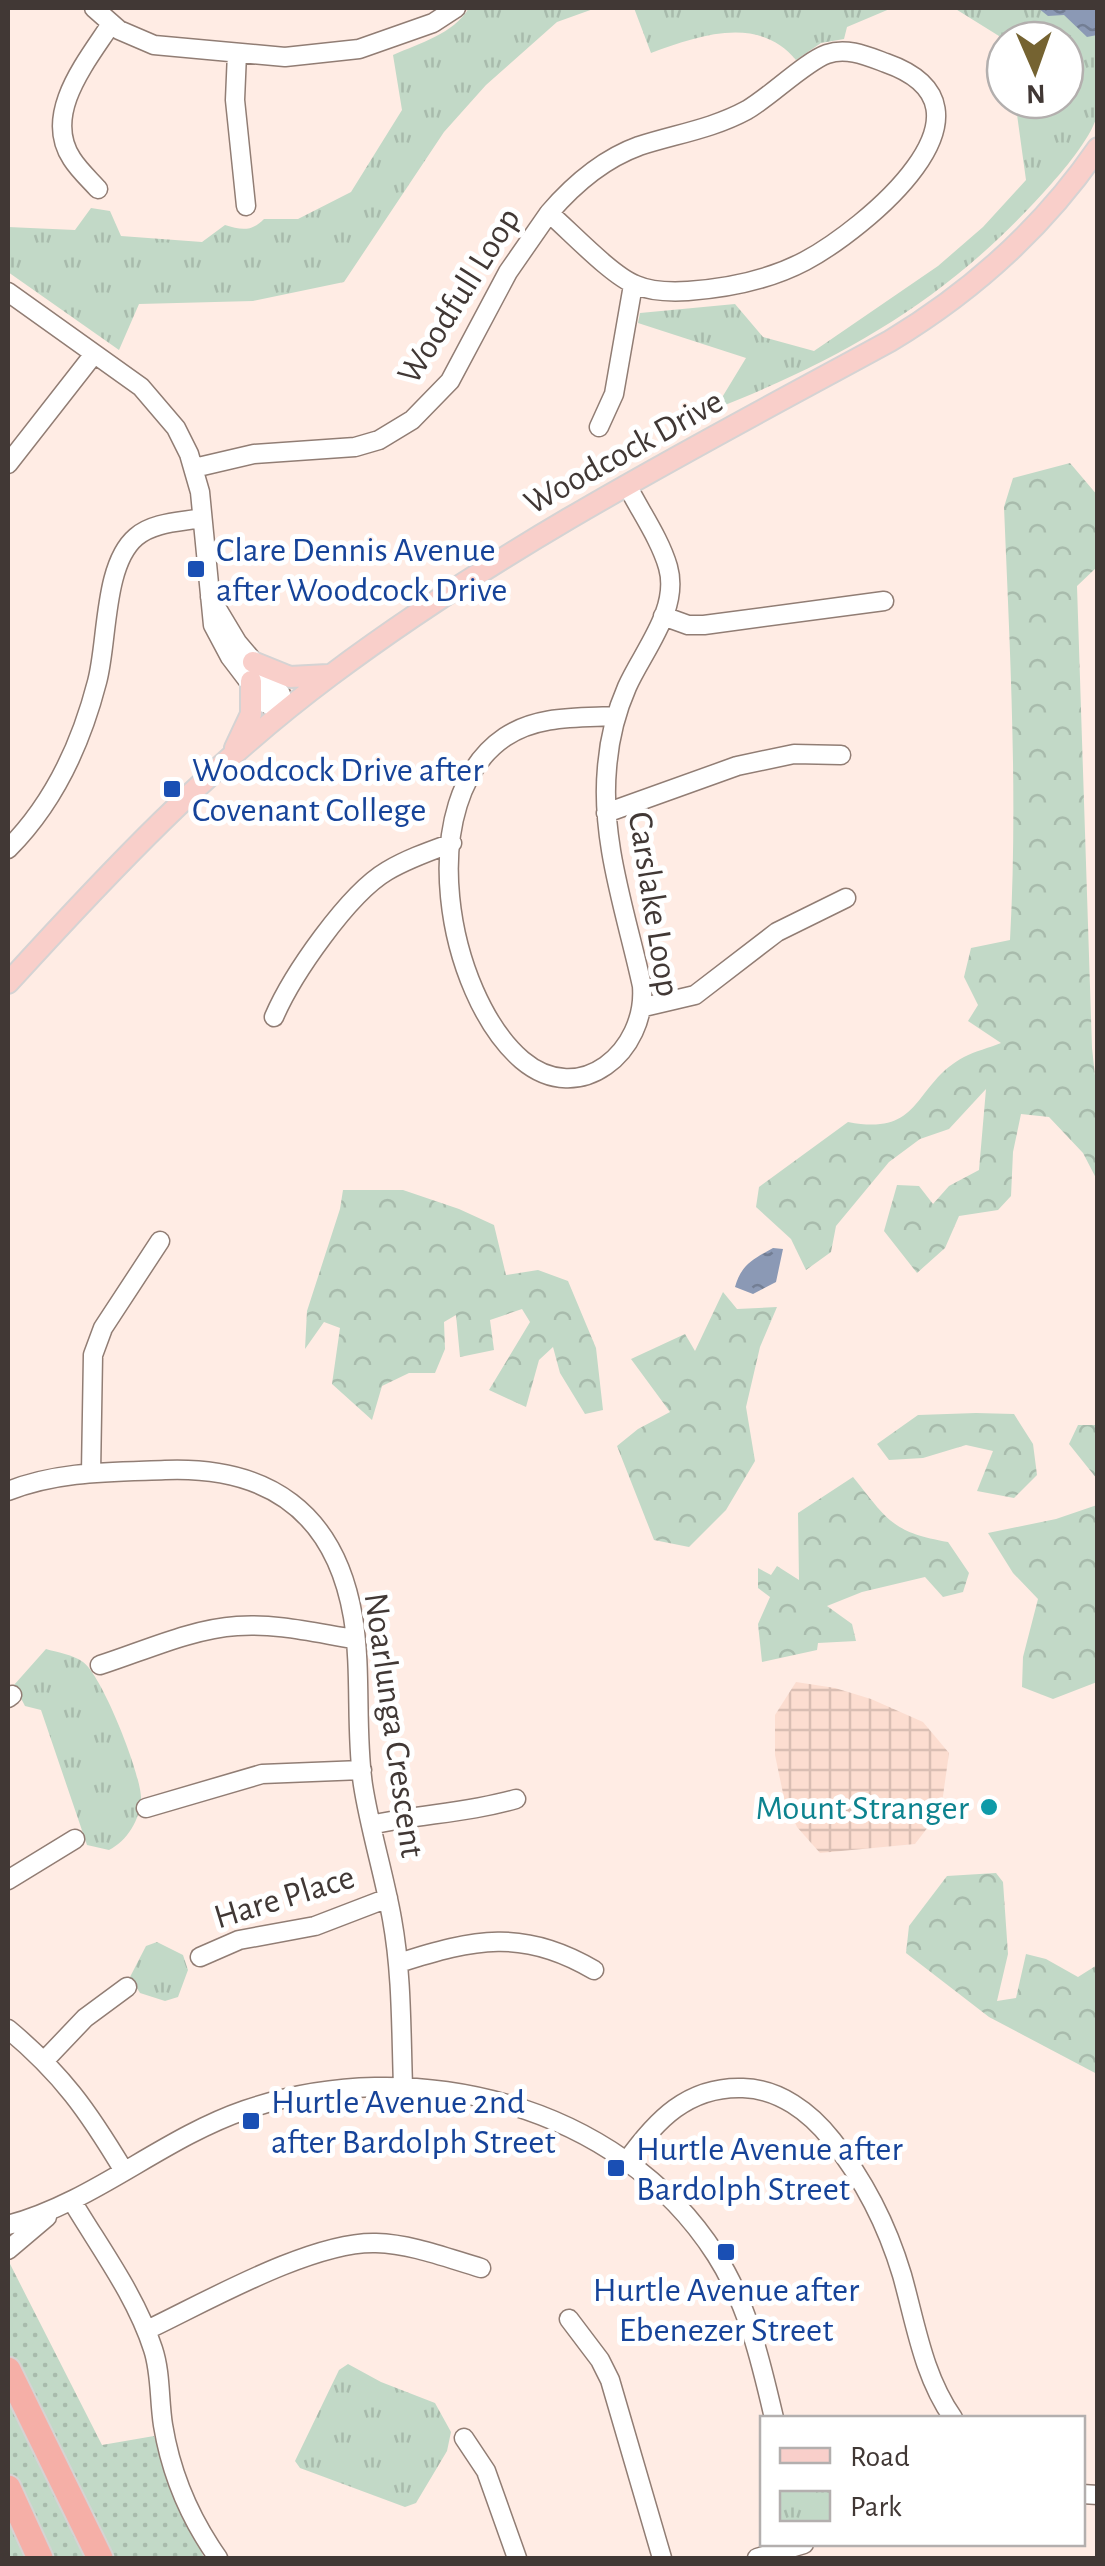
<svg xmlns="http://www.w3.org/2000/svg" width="1105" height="2566" viewBox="0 0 1105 2566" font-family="'Alegreya Sans',sans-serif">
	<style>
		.industrial { fill: url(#industrial-grid) }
		.grass { fill: url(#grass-dots) }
		.forest { fill: url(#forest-crowns) }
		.park { fill: url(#park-tufts) }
		.water { fill: url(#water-ripples) }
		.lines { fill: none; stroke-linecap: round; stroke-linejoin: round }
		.minor-casing { stroke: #917d74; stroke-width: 21 }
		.major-casing { stroke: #d5d3d3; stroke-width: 24 }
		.highway-casing { stroke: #d5d3d3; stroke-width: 29 }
		.minor { stroke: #fff; stroke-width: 18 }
		.major { stroke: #f9cfca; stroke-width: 20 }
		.highway { stroke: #f5afa7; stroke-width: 25 }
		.transit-dot { fill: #1a4fb4; stroke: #fff; stroke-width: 4 }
		.culture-dot { fill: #0f9aa8; stroke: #fff; stroke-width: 4 }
		.labels { text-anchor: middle; stroke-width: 10; stroke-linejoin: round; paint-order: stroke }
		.street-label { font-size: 35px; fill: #413835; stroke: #fff }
		.transit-label { font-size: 35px; fill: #164399; stroke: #fff; text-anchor: start }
		.culture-label { font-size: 35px; fill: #0d838f; stroke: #fff; text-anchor: end }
	</style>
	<defs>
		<pattern id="industrial-grid" width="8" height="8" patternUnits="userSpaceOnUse" patternTransform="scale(2.5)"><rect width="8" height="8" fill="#fcddd0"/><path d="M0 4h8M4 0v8" fill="none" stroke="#d9beb3"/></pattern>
		<pattern id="grass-dots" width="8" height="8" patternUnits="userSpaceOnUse" patternTransform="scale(2.5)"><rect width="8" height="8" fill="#c2d9c7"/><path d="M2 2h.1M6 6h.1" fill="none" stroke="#a8bbac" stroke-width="1.8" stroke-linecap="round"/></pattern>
		<pattern id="forest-crowns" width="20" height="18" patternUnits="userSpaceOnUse" patternTransform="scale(2.5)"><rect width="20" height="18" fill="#c2d9c7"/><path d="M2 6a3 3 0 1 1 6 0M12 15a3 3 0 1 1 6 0" fill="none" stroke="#a8bbac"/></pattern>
		<pattern id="park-tufts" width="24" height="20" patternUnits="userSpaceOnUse" patternTransform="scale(2.5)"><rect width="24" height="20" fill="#c2d9c7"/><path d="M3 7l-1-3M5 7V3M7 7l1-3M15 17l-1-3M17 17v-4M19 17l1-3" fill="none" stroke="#a8bbac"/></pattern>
		<pattern id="water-ripples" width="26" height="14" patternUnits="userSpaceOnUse" patternTransform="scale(2.5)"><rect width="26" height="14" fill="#8b99b5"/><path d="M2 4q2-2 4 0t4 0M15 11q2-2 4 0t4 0" fill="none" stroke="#737e94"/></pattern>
	</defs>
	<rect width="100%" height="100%" fill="#ffece4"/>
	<path class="industrial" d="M796,1682L835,1688L871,1699L923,1722L949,1753L941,1810L915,1844L820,1853L797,1827L784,1798L775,1755V1715Z"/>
	<path class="grass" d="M8,2260L102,2445L154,2436L204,2558H8Z"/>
	<path class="forest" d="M1070,463L1098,496L1097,567L1077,586L1092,1048L1098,1103L1097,1180L1083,1153L1049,1117L1021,1114L1013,1152L1011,1196L998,1210L959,1216L945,1248L917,1273L884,1231L897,1185L919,1186L933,1204L949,1186L979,1170L986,1089L949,1129L920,1139L889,1162L836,1226L831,1252L806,1270L791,1239L756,1207L759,1187L848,1122C923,1137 913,1084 964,1057C975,1051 989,1048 1001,1043L968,1021L978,1005L964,977L971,948L1010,940C1018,795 1010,652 1004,507L1013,478Z
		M343,1190H403L459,1209L494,1225L506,1275L538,1270L568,1281L596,1348L603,1410L585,1414L560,1373L553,1347L539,1360L526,1407L489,1390L530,1322L522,1309L490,1320L494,1350L460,1357L456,1315L444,1322L445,1349L435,1373H409L382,1386L372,1420L332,1384L340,1328L324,1322L305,1349L307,1311L340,1209Z
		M723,1292L737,1309L777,1307L760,1347L746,1407L755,1461L726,1510L689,1547L654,1540L617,1446L638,1429L670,1412L631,1359L685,1334L695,1351Z
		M976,1413L1014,1414L1033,1444L1037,1475L1014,1498L977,1491L993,1451L966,1445L923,1458L889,1460L877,1444L918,1415Z
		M1078,1425H1097V1479L1069,1444Z
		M853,1477C888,1520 891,1532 948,1542L969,1573L963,1592L943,1597L925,1577L862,1592L827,1606L852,1624L856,1641L818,1643L817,1650L762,1662L758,1624L770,1597L758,1588V1568L771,1575L777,1566L799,1580L798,1513Z
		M1097,1505V1682L1053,1699L1022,1687L1023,1657L1038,1599L1013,1573L988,1533L1056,1519Z
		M996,1873L1003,1882L1008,1954L997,2001L1016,1998L1026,1954L1046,1959L1078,1977L1097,1965V2074L989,2017L906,1953L909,1926L947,1876Z"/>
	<path class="park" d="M469,8H596L557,22L486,85L444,132L344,282L253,301L139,304L119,350L8,272V227L75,230L91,208L110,211L121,236L202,242L225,225C241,230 251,232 264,219H298L351,192L402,110L393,55C420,43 453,34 469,8Z
		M634,8H892L847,27L844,39L821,43L796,60C758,14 698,36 651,53Z
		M954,8H1097C1097,41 1103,81 1097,114C1095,132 1065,169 1052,183C955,294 850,356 715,409L746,358L638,323L640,313L735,304L763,337L814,351L938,266L983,227L1026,180L1015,100H1065V40H1005V59L999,36Z
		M46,1649C56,1652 74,1655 83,1662C102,1675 142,1776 141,1799C140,1820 127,1841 109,1850L87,1845L41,1710L25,1706L14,1685Z
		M157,1942L183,1955L188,1970L178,1997L165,2001L140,1993L130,1977L146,1946Z
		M348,2364L381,2382L435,2403L451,2432L447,2451L416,2503L405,2507L300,2468L295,2461L339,2370Z"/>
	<path class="water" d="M1028,8H1097V35L1087,37L1064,15L1048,16L1038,8Z
		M773,1248L783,1249L776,1282L753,1294L735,1287C741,1265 753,1259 773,1248Z"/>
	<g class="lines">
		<defs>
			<path id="minor" d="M94,8L119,30L154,45L285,57L359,49L433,23L456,8
				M237,53L235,100L246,206
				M98,189C89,179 79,170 72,159C42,114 87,61 111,24
				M8,292L141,387L176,428L189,454L200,492L213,625L230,657L265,703L284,712L281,694L237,642L210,597
				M599,427L614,394L633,285
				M8,464L94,354
				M194,468L254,454L355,447L379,440L412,420L450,381L508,272L549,213C571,232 612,276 636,285C652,292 671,292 688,291C729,288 769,280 805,261C863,230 1014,108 886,63C867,56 847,47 827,54C805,62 771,96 747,110C712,129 676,134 639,146C603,159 574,184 549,213
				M663,616L688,625H704L884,601
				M616,716C578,718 538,715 505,737C412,800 446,994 522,1060C580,1109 647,1051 642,986C627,916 600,841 607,768C609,741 616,712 627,687C643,651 680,609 668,567C660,539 640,511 627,485
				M606,813L737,766L794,754L841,755
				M8,849C53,804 81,744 97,682C108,642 103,565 136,537C153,522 181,522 202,518
				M644,1007L695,995L777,932L846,898
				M274,1017C292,975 348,894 387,871C407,859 430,851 452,843
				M91,1473L93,1355L103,1328L160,1241
				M8,1491C58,1471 112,1472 165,1470C268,1466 335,1512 353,1617C362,1672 355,1730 363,1785C370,1830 384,1874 392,1919C402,1974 401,2030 403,2086
				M100,1665C144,1651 191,1629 237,1626C276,1623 316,1633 354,1639
				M8,1698L12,1695
				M146,1808L262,1774L362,1770
				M371,1825C419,1814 468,1813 516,1799
				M8,1880L75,1839
				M200,1957L239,1940L315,1926L388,1898
				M399,1963C474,1939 523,1928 594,1970
				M8,2029C62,2074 88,2111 124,2171
				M45,2060L85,2018L127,1987
				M626,2162C656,2120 688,2086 743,2088C779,2089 810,2112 832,2140C865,2181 887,2225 902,2275C916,2325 923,2375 953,2418
				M72,2201C100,2248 136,2296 153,2349C161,2373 159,2400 163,2425C171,2474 189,2517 218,2558
				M8,2225C94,2202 161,2139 245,2110C411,2053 618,2102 716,2255C748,2305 761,2362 774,2418
				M8,2250L47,2217
				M569,2319L600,2360L610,2380L662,2558
				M147,2330C206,2302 312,2241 376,2243C412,2244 447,2258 481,2268
				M464,2438L486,2471L517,2558
				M1082,2494L1098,2495
				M757,2558L804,2544"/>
			<path id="major" d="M253,662L290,677L328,675
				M235,748L251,714V681
				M8,983C110,871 209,766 331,675C506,544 699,445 890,341C973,291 1043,228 1098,148"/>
			<path id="highway" d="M8,2370L100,2558
				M8,2488L40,2558"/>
		</defs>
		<use href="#minor" class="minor-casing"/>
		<use href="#major" class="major-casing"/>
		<use href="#highway" class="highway-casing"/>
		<use href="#minor" class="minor"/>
		<use href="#major" class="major"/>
		<use href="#highway" class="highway"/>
	</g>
	<g class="transit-dot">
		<rect x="186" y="559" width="20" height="20" rx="5"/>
		<rect x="162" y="779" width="20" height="20" rx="5"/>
		<rect x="241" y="2111" width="20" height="20" rx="5"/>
		<rect x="606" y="2158" width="20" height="20" rx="5"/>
		<rect x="716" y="2242" width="20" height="20" rx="5"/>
	</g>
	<circle class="culture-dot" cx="989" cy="1807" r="10"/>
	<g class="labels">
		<g class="street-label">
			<text transform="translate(458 295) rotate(-58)" y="12">Woodfull Loop</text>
			<text transform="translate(623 451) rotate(-29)" y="12">Woodcock Drive</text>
			<text transform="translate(655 904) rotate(81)" y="12">Carslake Loop</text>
			<text transform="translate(395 1725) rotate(82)" y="12">Noarlunga Crescent</text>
			<text transform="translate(284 1896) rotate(-17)" y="12">Hare Place</text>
		</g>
		<g class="transit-label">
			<text x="216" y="561">Clare Dennis Avenue<tspan x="216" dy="40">after Woodcock Drive</tspan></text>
			<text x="192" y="781">Woodcock Drive after<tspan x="192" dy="40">Covenant College</tspan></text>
			<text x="271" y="2113">Hurtle Avenue 2nd<tspan x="271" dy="40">after Bardolph Street</tspan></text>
			<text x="636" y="2160">Hurtle Avenue after<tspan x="636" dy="40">Bardolph Street</tspan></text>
			<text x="726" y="2301" text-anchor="middle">Hurtle Avenue after<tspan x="726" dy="40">Ebenezer Street</tspan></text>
		</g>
		<g class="culture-label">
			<text x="969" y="1819">Mount Stranger</text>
		</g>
	</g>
	<rect width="1105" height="2566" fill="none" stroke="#413835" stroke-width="20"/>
	<rect x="760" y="2416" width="325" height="130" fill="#ffffff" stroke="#b3afae" stroke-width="2.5"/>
	<rect x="780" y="2448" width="50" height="15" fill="#f9cfca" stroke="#b3afae" stroke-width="2.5"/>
	<text x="850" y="2466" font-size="30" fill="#413835">Road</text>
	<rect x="780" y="2491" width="50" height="30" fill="url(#park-tufts)" stroke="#b3afae" stroke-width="2.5"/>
	<text x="850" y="2516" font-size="30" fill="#413835">Park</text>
	<g transform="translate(1035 70) rotate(178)"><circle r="48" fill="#ffffff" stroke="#b3afae" stroke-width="2.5"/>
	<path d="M0-8L18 38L0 25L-18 38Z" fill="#756331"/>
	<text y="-15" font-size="28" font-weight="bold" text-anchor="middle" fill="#413835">N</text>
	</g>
</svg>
